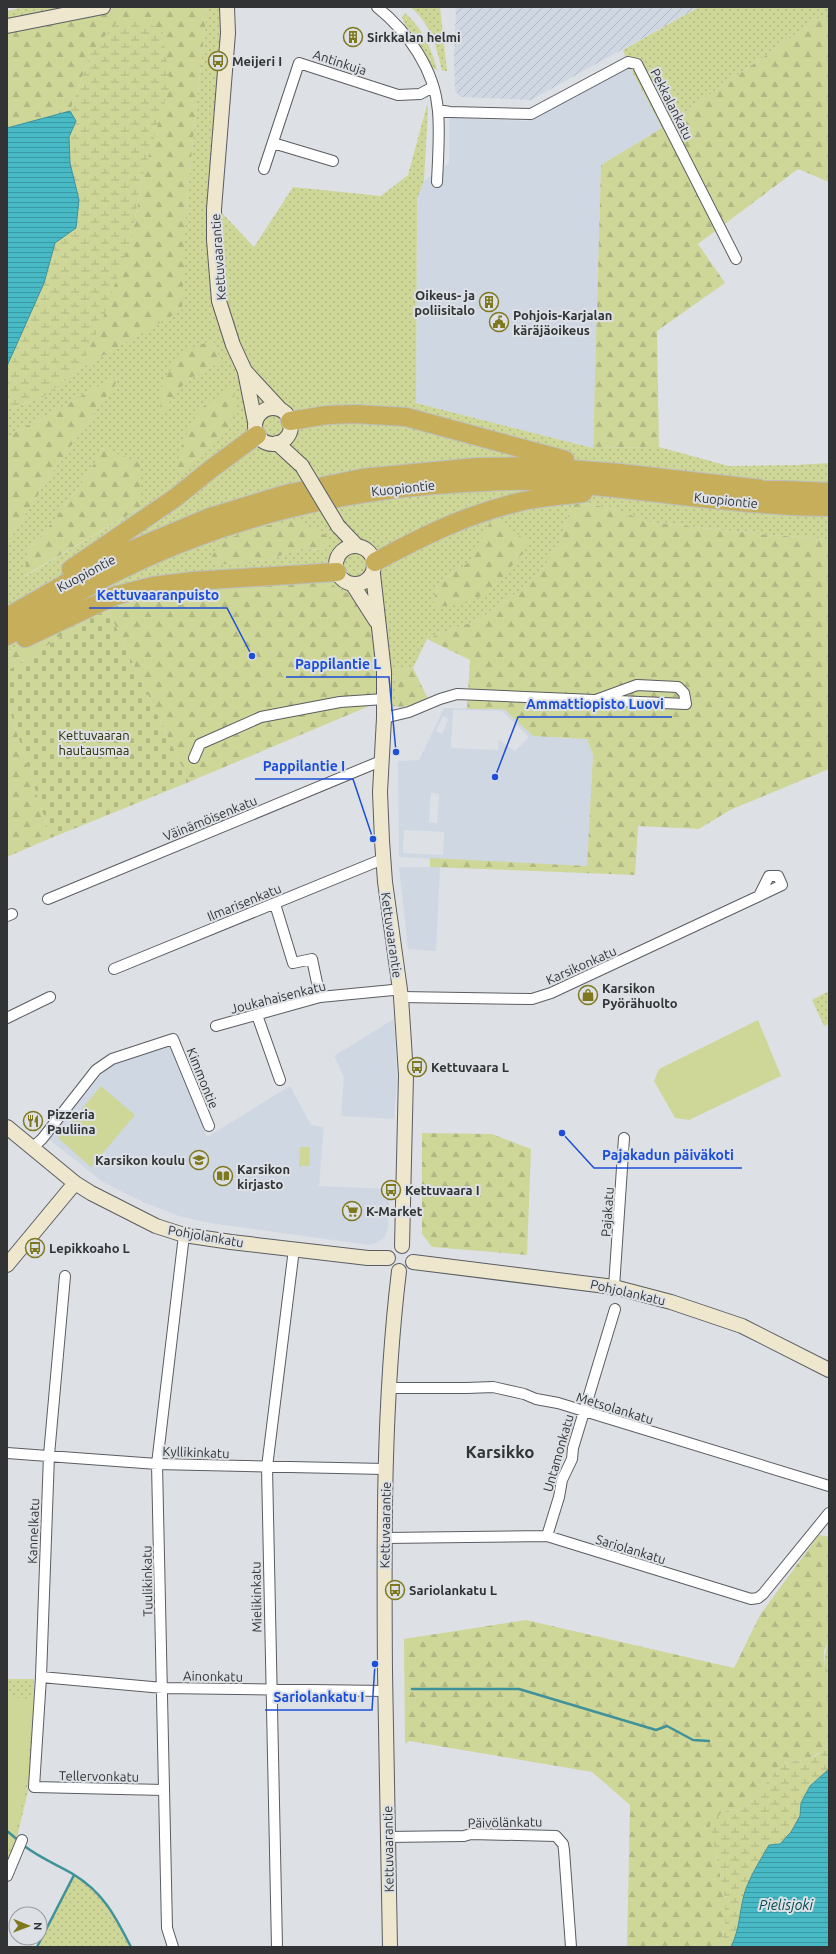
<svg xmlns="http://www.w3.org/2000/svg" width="836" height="1954" viewBox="0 0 836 1954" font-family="Ubuntu,sans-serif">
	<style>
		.built { fill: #cfd7e3; fill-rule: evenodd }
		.industrial { fill: url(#industrial-furrows) }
		.grass { fill: url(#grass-dots); fill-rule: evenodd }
		.forest { fill: url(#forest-firs) }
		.wetland { fill: url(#wetland-marsh) }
		.cemetery { fill: url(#cemetery-stones) }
		.garden { fill: #ced698 }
		.water { fill: url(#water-rules); stroke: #40929a }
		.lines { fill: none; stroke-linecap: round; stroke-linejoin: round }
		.stream { stroke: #40929a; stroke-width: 2.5 }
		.street-casing { stroke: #5a5d62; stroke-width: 12 }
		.secondary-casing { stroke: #5a5d62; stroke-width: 16 }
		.highway-casing { stroke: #bdbebe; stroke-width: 20 }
		.street { stroke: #fff; stroke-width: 10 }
		.secondary { stroke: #eee7ce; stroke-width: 14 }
		.highway { stroke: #c6ae5b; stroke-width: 18 }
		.secondary-bridge-casing { stroke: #5a5d62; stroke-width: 16; stroke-linecap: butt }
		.secondary-bridge { stroke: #eee7ce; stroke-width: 14 }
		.labels { text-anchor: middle; stroke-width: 4; stroke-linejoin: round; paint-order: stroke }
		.poi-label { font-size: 13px; font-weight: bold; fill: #313335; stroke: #dde1e6; text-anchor: start }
		.street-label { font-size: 13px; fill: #313335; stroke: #dde1e6 }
		.park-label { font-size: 13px; fill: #2a2d00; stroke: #dde1e6 }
		.water-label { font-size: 14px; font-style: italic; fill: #024b51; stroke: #dde1e6 }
		.district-label { font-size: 17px; font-weight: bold; fill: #313335; stroke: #dde1e6 }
		.leader { fill: none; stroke: #1d4ed8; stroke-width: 1.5 }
		.callout-dot { fill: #1d4ed8; stroke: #dde1e6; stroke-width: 1.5 }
		.callout-label { font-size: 14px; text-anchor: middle; font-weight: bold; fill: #1d4ed8; stroke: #dde1e6; stroke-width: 4; stroke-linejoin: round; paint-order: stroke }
	</style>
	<defs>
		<pattern id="industrial-furrows" width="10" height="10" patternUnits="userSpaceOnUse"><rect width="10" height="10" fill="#cfd7e3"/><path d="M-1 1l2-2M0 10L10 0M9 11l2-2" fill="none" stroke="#b2b9c3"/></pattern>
		<pattern id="grass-dots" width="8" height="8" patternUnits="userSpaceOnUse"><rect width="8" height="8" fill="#ced698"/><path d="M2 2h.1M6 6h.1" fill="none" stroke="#b1b884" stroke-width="1.8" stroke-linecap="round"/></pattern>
		<pattern id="forest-firs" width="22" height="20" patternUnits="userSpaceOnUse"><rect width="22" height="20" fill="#ced698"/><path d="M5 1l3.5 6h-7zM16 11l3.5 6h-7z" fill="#b1b884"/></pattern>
		<pattern id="wetland-marsh" width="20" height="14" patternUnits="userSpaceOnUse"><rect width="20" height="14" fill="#ced698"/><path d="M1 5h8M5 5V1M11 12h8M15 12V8" fill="none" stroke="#b1b884"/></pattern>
		<pattern id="cemetery-stones" width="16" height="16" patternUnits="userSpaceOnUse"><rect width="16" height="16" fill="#ced698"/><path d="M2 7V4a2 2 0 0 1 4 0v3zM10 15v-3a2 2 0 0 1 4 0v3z" fill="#b1b884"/></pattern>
		<pattern id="water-rules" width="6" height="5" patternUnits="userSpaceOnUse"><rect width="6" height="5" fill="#47bac6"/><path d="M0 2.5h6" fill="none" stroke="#3c98a2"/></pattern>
	</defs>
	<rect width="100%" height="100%" fill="#dde1e6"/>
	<path class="built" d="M629,66L662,128L601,165L593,448L416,403L417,199L424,181L449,163V118L527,121Z
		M444,708L504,709L533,736L587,739L593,755L587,866L399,857L398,761L419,760ZM453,710L502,711L529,737L515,751L499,740L498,750L451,748ZM443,716L449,719L442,734L436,731ZM431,793L439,794L437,823L429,822ZM404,830L444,832L443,855L403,853Z
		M399,867H440L436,951L408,949Z
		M394,1019L397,1080L394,1119L341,1116L344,1077L334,1056Z
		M170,1045L207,1137L290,1086L311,1125L324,1127L319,1186L390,1189L388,1228L384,1238L377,1243L369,1245L210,1223L179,1216L143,1202L103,1182L49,1139L101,1075L110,1066L117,1062Z"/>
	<path class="industrial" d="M456,7H699L531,100L460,97L455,90L454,57Z"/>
	<path class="grass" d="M24,7H120L7,32V11Z
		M207,7H223L222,35L207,197L254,247L293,187L381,196L408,175L427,105L428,109L424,181L417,199L416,403L593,448L659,447L729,466L797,465L829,463V539L769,535L650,522L614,509L573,501L557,548L540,572L515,594L480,619L427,639L413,668L394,670L396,697L399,707L374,704L350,594L338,589L324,577L155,590L47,630L7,652V543L52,473L122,374L7,437V410L44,397L81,368L181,310L187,198ZM213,340L220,361L185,382ZM103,448L140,508L24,577L29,550L54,520L86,477ZM327,537L324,550L301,549L266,560L217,565ZM469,562L433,608L437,584Z
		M410,7H440L447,71H442C437,48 430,22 410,7Z
		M699,7H829V11L662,128L629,66L623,50Z
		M405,13C423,29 431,47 437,70L432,68L413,34L405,25L402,17Z
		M829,991V1024L824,1026L812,1000Z
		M7,1679H34L31,1779L18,1833L7,1866Z
		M74,1875C106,1897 114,1914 131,1947H37Z"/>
	<path class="forest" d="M120,7H207L187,198L182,310L81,368L132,236L143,175L90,55L70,111L7,128V32Z
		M829,11V182L798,169L698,244L725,283L657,331L659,447L593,448L601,165L662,128Z
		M213,340L220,361L185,382L160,415L162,382L183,351Z
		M123,373L52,473L7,543V437Z
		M232,386L236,405L231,428L180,478L177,464L185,436L201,408Z
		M103,448L140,463V508L23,577L29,550L54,520L86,477Z
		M573,501L614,509L650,522L769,535L829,539V769L730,810L699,829L638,826L635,875L430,867V858L587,866L593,755L587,739L533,736L504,709H467L470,660L427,639L480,619L515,594L540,572L557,548Z
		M494,515L530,544L492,590L472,601L433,608L437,584L469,562Z
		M299,520L327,536L328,545L324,550L301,549L266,560L217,565L212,556L222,541L258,527Z
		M324,577L338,589L350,594L365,614L371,632L375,681L374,704L189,782L107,608L7,671V652L47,630L155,590Z
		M413,668L430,703L399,707L396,697L394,670Z
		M7,702L51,838L7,857Z
		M422,1133L492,1134L531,1149L527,1255L432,1247L422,1234Z
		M819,1535L829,1537V1640L824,1651L825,1671L829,1692V1741L824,1750L808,1759L783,1763L746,1807L722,1812L715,1850L725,1899V1925L720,1947H627L630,1805L592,1772L409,1741L405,1744L404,1639L526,1620L734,1668L760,1615Z"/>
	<path class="wetland" d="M137,20L162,29L170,84L143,175L132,236L103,318L81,368L44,397L7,410V366L44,283L55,243L76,228L79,200L70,163L69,137L76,121L70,111L90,55L115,23Z
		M829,1640V1692C825,1674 822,1658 829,1640Z
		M829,1741V1769L810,1786L801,1803L800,1816L791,1832L780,1844L769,1845C760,1861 749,1877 744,1895C739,1914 740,1928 731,1947H720L725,1925V1899L710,1825L722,1812L746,1807L783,1763C802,1760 820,1760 829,1741Z"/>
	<path class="cemetery" d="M107,608L189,782L51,838L7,702V671Z"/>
	<path class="garden" d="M758,1020L781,1076L689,1120L675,1118L654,1081L659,1069Z
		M101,1086L135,1115L91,1167L58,1138Z
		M300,1147H310L309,1166H299Z
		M7,1697L31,1699C32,1749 26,1799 11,1847L7,1845Z"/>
	<path class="water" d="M70,111L76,121L69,137L70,163L79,200L76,228L55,243L44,283L7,366V128Z
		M829,1769V1947H731C740,1928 739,1914 744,1895C749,1877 760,1861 769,1845L780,1844L791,1832L800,1816L801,1803L810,1786Z"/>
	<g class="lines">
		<path class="stream" d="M412,1689H519L656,1730L667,1726L693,1740L709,1741
			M7,1831L19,1841
			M23,1845C38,1857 56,1864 73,1874C104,1893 115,1916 131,1947
			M37,1947L74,1875"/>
		<defs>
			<path id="street" d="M377,7C408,32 435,70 438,111C440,134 438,158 437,182
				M438,110L450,112L531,114L628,62L637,64L736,259
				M273,143L333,161
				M264,169L299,63L398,95L420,94L433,87
				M384,718L409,712L440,699L457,694L686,704L684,693L678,687L637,685L596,700
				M194,758L200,744L261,717L340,702L384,699
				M48,899L381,761
				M275,904L293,963L312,959L320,997
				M7,916L12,914
				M114,969L383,859
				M401,997L532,999L551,993L759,896L769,876H778L782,885L759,896
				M257,1015L280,1080
				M7,1018L50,997
				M216,1026L320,997L393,990
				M33,1147L42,1139L96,1070L112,1059L173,1039L209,1126
				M65,1276L49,1455L41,1677L34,1787L164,1790
				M614,1287L624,1138
				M390,1388H467L493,1387L524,1394L536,1399L558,1403L829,1486
				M7,1453L157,1464L385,1469
				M547,1536L559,1497L562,1480L572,1459L573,1448L615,1309
				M384,1538L547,1536L751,1599L758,1598L763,1594L829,1513
				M41,1677L163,1688L386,1691
				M387,1837L464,1836L471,1834L556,1836L563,1844L564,1850L571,1947
				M7,1876L22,1840
				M173,1947L167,1928L157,1464L184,1235
				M277,1947L267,1467L294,1249"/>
			<path id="secondary" d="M227,7L228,33L214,209V240L219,301L233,345L245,371L280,409
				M7,26L103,7
				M245,372L255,422
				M255 426a18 18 0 1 1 36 0a18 18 0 1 1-36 0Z
				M277,443L302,466
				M338,526L357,546
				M336 565a19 19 0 1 1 38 0a19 19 0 1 1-38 0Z
				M373,574L384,672V718L380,792L382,841L385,882L401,997L404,1043L406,1075L402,1246
				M353,585L376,621
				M7,1127L75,1183L91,1193L156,1226L184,1235L231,1242L368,1258H388
				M413,1262L614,1287L671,1302L742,1326L829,1370
				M7,1265L75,1183
				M390,1947C388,1855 387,1763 385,1672C384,1538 383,1404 399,1271"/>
			<path id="highway" d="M290,421L327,415L355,414L406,417L565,460
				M375,562C423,536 465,515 519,502C539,497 562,496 583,493
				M71,569L175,498L211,469L257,435
				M7,617L105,561L210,517L286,494L362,478L477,467L531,466L619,473L762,489L829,492
				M7,636C41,615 75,593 110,575C213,523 321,494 435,485C466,483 498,480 530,481C630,486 729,506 829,507
				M25,638L114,596L153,586L193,581L337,572"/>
		</defs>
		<use href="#street" class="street-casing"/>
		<use href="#secondary" class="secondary-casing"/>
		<use href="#highway" class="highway-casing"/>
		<use href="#street" class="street"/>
		<use href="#secondary" class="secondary"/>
		<use href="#highway" class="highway"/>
		<defs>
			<path id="secondary-bridge" d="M302,466L338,526"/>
		</defs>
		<use href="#secondary-bridge" class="secondary-bridge-casing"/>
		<use href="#secondary-bridge" class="secondary-bridge"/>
	</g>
	<defs>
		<symbol id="building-ring" viewBox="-11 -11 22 22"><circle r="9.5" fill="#dde1e6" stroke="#7f781e" stroke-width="1.5"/><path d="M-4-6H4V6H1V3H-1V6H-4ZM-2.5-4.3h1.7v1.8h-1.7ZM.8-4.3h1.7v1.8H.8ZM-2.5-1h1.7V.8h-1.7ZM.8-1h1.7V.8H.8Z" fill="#7f781e"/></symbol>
		<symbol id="bus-ring" viewBox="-11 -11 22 22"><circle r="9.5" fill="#dde1e6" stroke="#7f781e" stroke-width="1.5"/><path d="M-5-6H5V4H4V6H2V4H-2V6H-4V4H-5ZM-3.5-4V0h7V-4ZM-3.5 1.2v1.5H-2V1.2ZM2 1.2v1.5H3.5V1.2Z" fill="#7f781e"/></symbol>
		<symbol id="civic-ring" viewBox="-11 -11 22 22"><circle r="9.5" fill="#dde1e6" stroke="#7f781e" stroke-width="1.5"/><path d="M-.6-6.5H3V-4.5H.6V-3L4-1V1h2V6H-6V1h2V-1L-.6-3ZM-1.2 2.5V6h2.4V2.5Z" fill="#7f781e"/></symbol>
		<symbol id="shop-ring" viewBox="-11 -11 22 22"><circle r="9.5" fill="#dde1e6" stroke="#7f781e" stroke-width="1.5"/><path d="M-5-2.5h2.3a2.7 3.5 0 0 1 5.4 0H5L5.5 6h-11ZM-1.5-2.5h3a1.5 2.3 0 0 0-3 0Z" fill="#7f781e"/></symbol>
		<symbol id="restaurant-ring" viewBox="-11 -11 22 22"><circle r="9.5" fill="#dde1e6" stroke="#7f781e" stroke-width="1.5"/><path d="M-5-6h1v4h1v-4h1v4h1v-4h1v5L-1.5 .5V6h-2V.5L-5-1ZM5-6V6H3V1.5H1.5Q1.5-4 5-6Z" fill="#7f781e"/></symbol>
		<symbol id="school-ring" viewBox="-11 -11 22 22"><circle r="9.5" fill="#dde1e6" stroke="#7f781e" stroke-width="1.5"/><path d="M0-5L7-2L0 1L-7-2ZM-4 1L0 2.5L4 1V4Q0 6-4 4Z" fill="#7f781e"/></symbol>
		<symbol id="library-ring" viewBox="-11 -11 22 22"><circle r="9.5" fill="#dde1e6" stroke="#7f781e" stroke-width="1.5"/><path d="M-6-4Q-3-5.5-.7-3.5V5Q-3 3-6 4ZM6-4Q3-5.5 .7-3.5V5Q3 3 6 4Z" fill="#7f781e"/></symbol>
		<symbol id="supermarket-ring" viewBox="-11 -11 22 22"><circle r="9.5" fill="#dde1e6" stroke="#7f781e" stroke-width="1.5"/><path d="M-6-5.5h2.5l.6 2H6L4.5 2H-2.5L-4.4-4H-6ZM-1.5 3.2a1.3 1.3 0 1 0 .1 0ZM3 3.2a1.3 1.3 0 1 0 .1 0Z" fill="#7f781e"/></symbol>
	</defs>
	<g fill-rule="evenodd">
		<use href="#building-ring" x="342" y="26" width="22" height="22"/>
		<use href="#bus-ring" x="207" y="50" width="22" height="22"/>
		<use href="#building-ring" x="478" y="291" width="22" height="22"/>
		<use href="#civic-ring" x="488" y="311" width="22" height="22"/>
		<use href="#shop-ring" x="577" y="984" width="22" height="22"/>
		<use href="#bus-ring" x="406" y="1056" width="22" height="22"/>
		<use href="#restaurant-ring" x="22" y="1110" width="22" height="22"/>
		<use href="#school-ring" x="188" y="1149" width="22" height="22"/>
		<use href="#library-ring" x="212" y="1165" width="22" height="22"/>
		<use href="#bus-ring" x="380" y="1179" width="22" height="22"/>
		<use href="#supermarket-ring" x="341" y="1200" width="22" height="22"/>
		<use href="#bus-ring" x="24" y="1237" width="22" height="22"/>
		<use href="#bus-ring" x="384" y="1579" width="22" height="22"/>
	</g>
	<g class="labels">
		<g class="poi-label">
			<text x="367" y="42">Sirkkalan helmi</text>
			<text x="232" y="66">Meijeri I</text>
			<text x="475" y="300" text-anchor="end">Oikeus- ja<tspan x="475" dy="15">poliisitalo</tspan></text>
			<text x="513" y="320">Pohjois-Karjalan<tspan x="513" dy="15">käräjäoikeus</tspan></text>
			<text x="602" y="993">Karsikon<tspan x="602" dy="15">Pyörähuolto</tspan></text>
			<text x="431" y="1072">Kettuvaara L</text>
			<text x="47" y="1119">Pizzeria<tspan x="47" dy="15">Pauliina</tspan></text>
			<text x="185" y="1165" text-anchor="end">Karsikon koulu</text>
			<text x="237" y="1174">Karsikon<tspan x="237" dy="15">kirjasto</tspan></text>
			<text x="405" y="1195">Kettuvaara I</text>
			<text x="366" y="1216">K-Market</text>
			<text x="49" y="1253">Lepikkoaho L</text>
			<text x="409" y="1595">Sariolankatu L</text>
		</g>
		<g class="street-label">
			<text transform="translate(340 62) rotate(18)" y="5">Antinkuja</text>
			<text transform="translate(672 104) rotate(63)" y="5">Pekkalankatu</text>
			<text transform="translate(218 257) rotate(-94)" y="5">Kettuvaarantie</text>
			<text transform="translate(403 488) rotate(-6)" y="5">Kuopiontie</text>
			<text transform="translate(726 500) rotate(6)" y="5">Kuopiontie</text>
			<text transform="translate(86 573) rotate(-28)" y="5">Kuopiontie</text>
			<text transform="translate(210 818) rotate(-22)" y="5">Väinämöisenkatu</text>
			<text transform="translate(244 902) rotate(-22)" y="5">Ilmarisenkatu</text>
			<text transform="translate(392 935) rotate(82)" y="5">Kettuvaarantie</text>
			<text transform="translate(581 965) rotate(-24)" y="5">Karsikonkatu</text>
			<text transform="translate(278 997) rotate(-14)" y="5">Joukahaisenkatu</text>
			<text transform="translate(203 1078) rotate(68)" y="5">Kimmontie</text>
			<text transform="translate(607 1212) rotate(-86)" y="5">Pajakatu</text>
			<text transform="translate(206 1236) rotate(10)" y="5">Pohjolankatu</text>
			<text transform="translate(628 1292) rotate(13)" y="5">Pohjolankatu</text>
			<text transform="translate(615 1408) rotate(17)" y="5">Metsolankatu</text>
			<text transform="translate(196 1452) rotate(2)" y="5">Kyllikinkatu</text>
			<text transform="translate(558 1453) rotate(-74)" y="5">Untamonkatu</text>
			<text transform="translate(385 1525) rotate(-89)" y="5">Kettuvaarantie</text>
			<text transform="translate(33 1531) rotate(-88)" y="5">Kannelkatu</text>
			<text transform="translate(631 1549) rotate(17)" y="5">Sariolankatu</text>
			<text transform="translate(147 1581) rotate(-91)" y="5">Tuulikinkatu</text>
			<text transform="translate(256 1597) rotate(-91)" y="5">Mielikinkatu</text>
			<text transform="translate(213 1676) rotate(1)" y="5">Ainonkatu</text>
			<text transform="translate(99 1776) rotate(1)" y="5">Tellervonkatu</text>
			<text transform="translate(505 1822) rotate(-1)" y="5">Päivölänkatu</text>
			<text transform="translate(388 1849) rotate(-91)" y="5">Kettuvaarantie</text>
		</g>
		<g class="park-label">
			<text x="94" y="740">Kettuvaaran<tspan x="94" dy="15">hautausmaa</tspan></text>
		</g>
		<g class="water-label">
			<text x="786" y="1910">Pielisjoki</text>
		</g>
		<g class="district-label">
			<text x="500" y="1458">Karsikko</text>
		</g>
	</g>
	<path class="leader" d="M252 656L227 608H89M396 752L389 677H286M495 777L518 717H672M373 839L353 779H255M562 1133L594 1168H742M375 1664L372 1710H265"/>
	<g class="callout-dot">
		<circle cx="252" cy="656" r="4"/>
		<circle cx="396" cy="752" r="4"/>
		<circle cx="495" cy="777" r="4"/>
		<circle cx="373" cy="839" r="4"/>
		<circle cx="562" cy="1133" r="4"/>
		<circle cx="375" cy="1664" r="4"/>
	</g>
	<g class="callout-label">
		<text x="158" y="600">Kettuvaaranpuisto</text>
		<text x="338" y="669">Pappilantie L</text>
		<text x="595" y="709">Ammattiopisto Luovi</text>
		<text x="304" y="771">Pappilantie I</text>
		<text x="668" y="1160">Pajakadun päiväkoti</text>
		<text x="319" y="1702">Sariolankatu I</text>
	</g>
	<rect width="836" height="1954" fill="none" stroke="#313335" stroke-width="16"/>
	<g transform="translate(28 1926) rotate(91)"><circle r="19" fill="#dde1e6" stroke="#989b9f"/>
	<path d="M0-3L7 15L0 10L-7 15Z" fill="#7f781e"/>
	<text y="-6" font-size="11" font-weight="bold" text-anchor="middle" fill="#313335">N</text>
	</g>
</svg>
